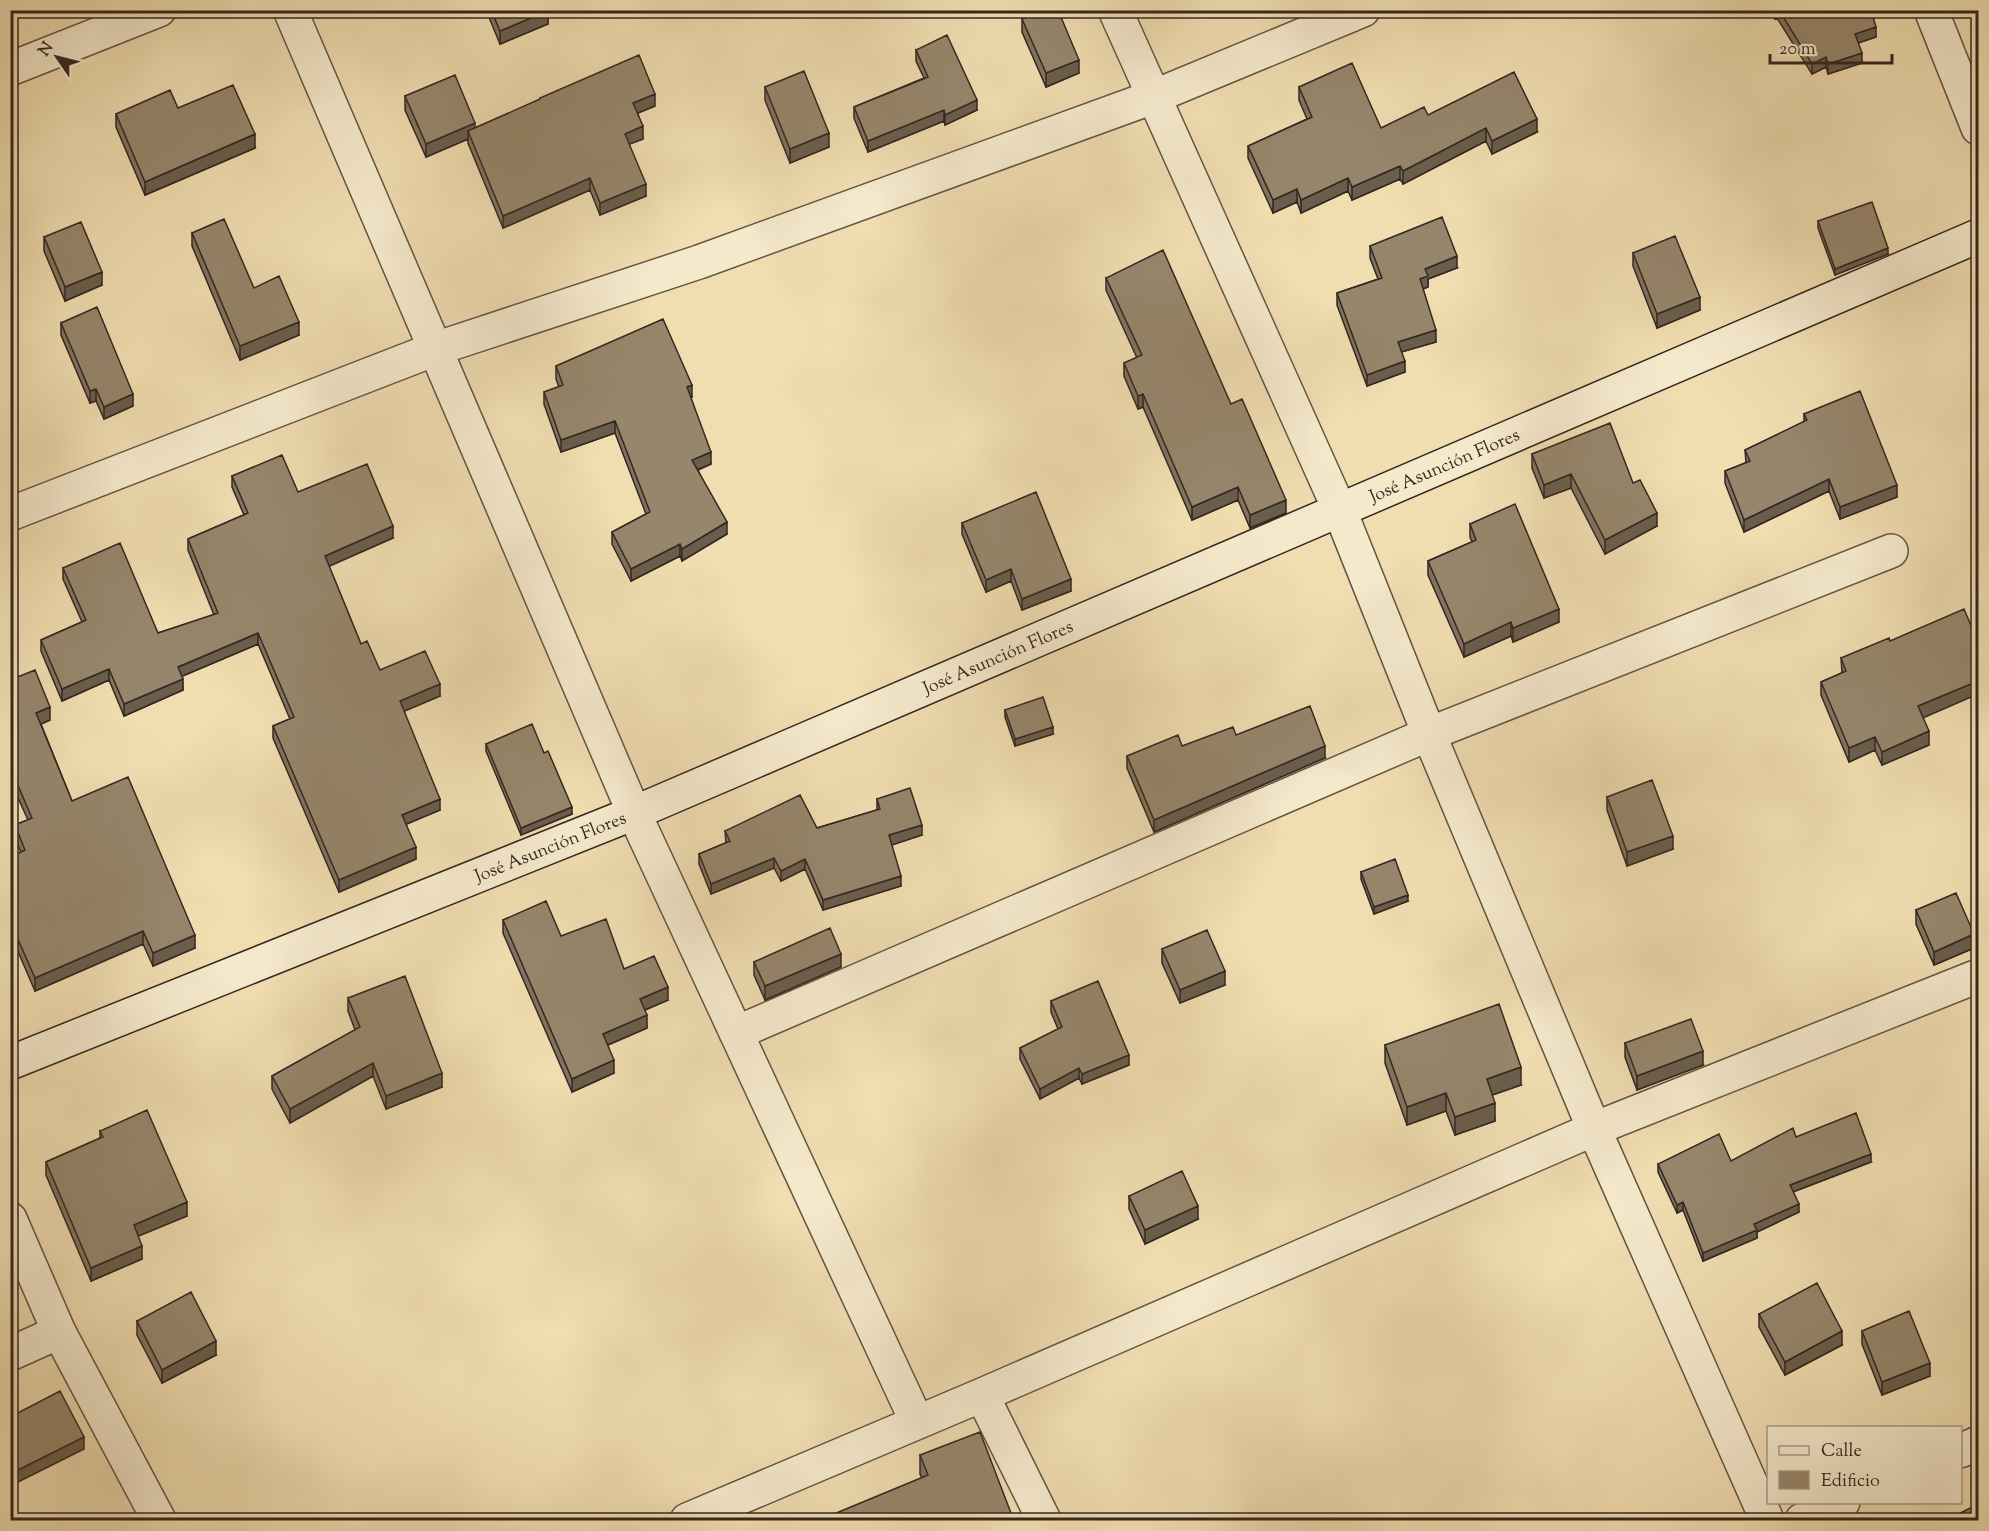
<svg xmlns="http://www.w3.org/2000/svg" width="1989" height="1531" viewBox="0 0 1989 1531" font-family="'Sorts Mill Goudy',serif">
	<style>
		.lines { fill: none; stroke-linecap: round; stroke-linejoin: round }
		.street-casing { stroke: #635446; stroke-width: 36 }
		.secondary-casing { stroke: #342722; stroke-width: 36 }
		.street { stroke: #f5e9cc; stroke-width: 33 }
		.secondary { stroke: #f5e9cc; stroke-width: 33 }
		.wall { fill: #81735d; stroke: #342722; stroke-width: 1.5 }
		.shaded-wall { fill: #695e4c; stroke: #342722; stroke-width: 1.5 }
		.building { fill: #96866c; stroke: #342722; stroke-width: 1.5 }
		.labels { text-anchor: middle; stroke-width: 4.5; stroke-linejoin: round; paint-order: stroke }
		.street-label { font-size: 18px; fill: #342722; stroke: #f5e9cc }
	</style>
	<rect width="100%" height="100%" fill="#f0ddb0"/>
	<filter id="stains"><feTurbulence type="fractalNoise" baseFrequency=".00333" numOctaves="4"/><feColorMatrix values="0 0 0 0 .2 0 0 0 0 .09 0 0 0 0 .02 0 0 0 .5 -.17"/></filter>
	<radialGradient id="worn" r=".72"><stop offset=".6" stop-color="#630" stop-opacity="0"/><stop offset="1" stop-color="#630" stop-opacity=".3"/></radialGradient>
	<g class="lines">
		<defs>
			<path id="street" d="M290,10L634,813L917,1422
				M1115,10L1340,511L1429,734L1594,1129L1767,1520
				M1931,10L1978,128
				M10,69L159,10
				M10,514L435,349L699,262L1153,97L1363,10
				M736,1033L1429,734L1891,551
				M10,1219L59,1332L159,1520
				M10,1354L59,1332
				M982,1395L1044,1520
				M1960,1451L1978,1443
				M687,1520L982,1395L1594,1129L1978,976
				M1802,1520L1843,1502"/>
			<g id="secondary">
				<path id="s1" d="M10,1063L634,813L1978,236"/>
			</g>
		</defs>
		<use href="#street" class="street-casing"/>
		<use href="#secondary" class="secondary-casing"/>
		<use href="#street" class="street"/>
		<use href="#secondary" class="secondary"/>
	</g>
	<path class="wall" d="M486,10H548V24L500,44Z
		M1771,10H1871L1876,37L1858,43L1862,63L1828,74L1826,67L1812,74L1777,18L1775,19Z
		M1022,19L1079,73L1046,87L1022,32Z
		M916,50L977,110L945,125L944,121L868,152L854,118V107L924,78L916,61Z
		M765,87L829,147L790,163L765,100Z
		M1299,87L1381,128L1428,115L1537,132L1492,154L1486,141L1403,184L1400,179L1352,200L1348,191L1301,213L1297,202L1273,213L1248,158V146L1307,119L1299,100Z
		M405,96L475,128L540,100V98L655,106L638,113L643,139L629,144L646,196L600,215L590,190L503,228L468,143V139L426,157L405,110Z
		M178,108L255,148L145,195L116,127V114Z
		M1818,221L1888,254L1835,275L1818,228Z
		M192,233L254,288L299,335L240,360L192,246Z
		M44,237L102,285L65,301L44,251Z
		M1370,246L1457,268L1428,279V287L1423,289L1436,342L1401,352L1405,372L1367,386L1337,305V293L1378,279L1370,258Z
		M1633,253L1700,310L1657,328L1633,266Z
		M1106,278L1231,404L1286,513L1250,528L1238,500L1192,520L1143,407L1138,409L1124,376V363L1137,358L1106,290Z
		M61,323L133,406L104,419L96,401L90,403L61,335Z
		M556,366L692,397L691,398L711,464L698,470L727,534L682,561L680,556L631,581L612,544V532L646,514L615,433L561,452L544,404V392L559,387L556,379Z
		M1804,414L1897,497L1840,519L1829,491L1744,532L1725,483V471L1746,463L1745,450L1804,422Z
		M1532,454L1633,483L1657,526L1605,554L1571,488L1544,498L1532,468Z
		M232,476L298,492L393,538L329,566L361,644L380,670L440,696L404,711L440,810L406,824L416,859L339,892L273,738V726L290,719L258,644L182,676L183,690L124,716L109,680L62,701L41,651V640L82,622L63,579V568L158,633L214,615L188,550V539L244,515L232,487Z
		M962,523L1071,591L1022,610L1011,581L986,592L962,534Z
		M1470,524L1559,622L1513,642L1511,636L1464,657L1428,575V561L1472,542L1470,537Z
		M1841,658L1923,718L1929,745L1882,765L1875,750L1849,762L1821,695V682L1842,673Z
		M10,680L50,720L41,724L72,801L195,948L153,966L143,944L35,991L10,933V857L21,852L15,838V825L28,820L10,780Z
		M1005,710L1053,734L1015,746L1005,717Z
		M1236,735L1325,758L1154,832L1127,768V756L1182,746Z
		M486,744L544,753L572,814L521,835L486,751Z
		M1607,797L1673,849L1627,866L1607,810Z
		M877,799L922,835L891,845L901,886L823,910L805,869L781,881L774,868L711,894L699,864V854L726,843L725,831L817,828L877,810Z
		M1361,872L1408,901L1374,914L1361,879Z
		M1916,910L1974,948L1934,965L1916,924Z
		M503,920L561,936L624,969L668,1000L645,1010L647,1028L608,1045L614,1073L572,1092L503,933Z
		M1162,949L1225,985L1180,1003L1162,963Z
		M754,962L841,967L765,1000L754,975Z
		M348,998L442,1087L386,1109L373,1076L290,1123L272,1089V1076L355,1030L348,1011Z
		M1051,1001L1129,1065L1082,1084L1079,1078L1040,1099L1020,1059V1048L1058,1029L1051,1012Z
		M1625,1043L1703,1065L1637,1090L1625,1057Z
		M1385,1045L1521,1085L1492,1095L1495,1121L1455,1135L1446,1111L1407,1125L1385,1063Z
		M100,1131L187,1216L138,1236L142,1259L91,1281L46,1175V1162L100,1138Z
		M1796,1137L1871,1162L1793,1192L1799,1212L1757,1232V1238L1703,1261L1683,1210L1677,1213L1658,1172V1164L1731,1161Z
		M1129,1196L1198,1219L1145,1244L1129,1209Z
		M1759,1314L1842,1345L1785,1375L1759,1327Z
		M137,1321L216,1355L162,1383L137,1335Z
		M1862,1331L1930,1376L1882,1395L1862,1344Z
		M920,1455L1014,1521L922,1478L920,1474Z"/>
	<path class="shaded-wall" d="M1649,10H1658L1649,15Z
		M1775,10H1777V18L1775,19Z
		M548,11V24L500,44V31Z
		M1876,27V37L1855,44V34Z
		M1862,53V63L1828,74V64Z
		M1826,57V67L1812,74V64Z
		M1079,60V73L1046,87V73Z
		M655,94V106L633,115V103Z
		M977,100V110L945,125V115Z
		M944,110V121L868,152V141Z
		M1537,119V132L1492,154V141Z
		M475,123V136L468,131V139L426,157V144Z
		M643,126V139L625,146V134Z
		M1486,128V141L1403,184V171Z
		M829,133V147L790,163V149Z
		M255,134V148L145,195V182Z
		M1400,166V179L1352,200V187Z
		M590,178V190L503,228V216Z
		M1348,178V191L1301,213V200Z
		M646,184V196L600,215V203Z
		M1297,189V202L1273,213V200Z
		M1888,248V254L1835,275V269Z
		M1457,256V268L1428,279V287L1420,290V279L1425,269Z
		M102,272V285L65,301V287Z
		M1700,297V310L1657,328V314Z
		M299,322V335L240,360V346Z
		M1436,330V342L1398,353V342Z
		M1405,361V372L1367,386V375Z
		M692,385V397L687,400V387Z
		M96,389V401L90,403V391Z
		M133,394V406L104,419V407Z
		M1143,394V407L1138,409V396Z
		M615,421V433L561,452V440Z
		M711,452V464L692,472V460Z
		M1571,474V488L1544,498V485Z
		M1829,479V491L1744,532V520Z
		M1897,485V497L1840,519V507Z
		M1238,487V500L1192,520V507Z
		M1286,500V513L1250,528V515Z
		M1657,513V526L1605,554V540Z
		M727,522V534L682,561V549Z
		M393,526V538L325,568V556Z
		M680,544V556L631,581V569Z
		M1011,569V581L986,592V580Z
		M1071,579V591L1022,610V599Z
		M1559,609V622L1513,642V628Z
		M1511,622V636L1464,657V644Z
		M258,633V644L178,678V667Z
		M109,669V680L62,701V689Z
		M183,679V690L124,716V704Z
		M1978,681V694L1918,720V706Z
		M440,684V696L400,713V701Z
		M50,707V720L36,726V713Z
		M1053,727V734L1015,746V739Z
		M1929,731V745L1882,765V752Z
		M1875,737V750L1849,762V748Z
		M1325,746V758L1154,832V820Z
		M440,799V810L402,826V815Z
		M572,807V814L521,835V828Z
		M922,825V835L889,846V835Z
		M1673,836V849L1627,866V852Z
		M416,847V859L339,892V880Z
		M774,858V868L711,894V884Z
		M805,859V869L781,881V871Z
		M901,876V886L823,910V900Z
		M1408,895V901L1374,914V907Z
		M143,931V944L35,991V978Z
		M1974,934V948L1934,965V952Z
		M195,935V948L153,966V953Z
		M841,954V967L765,1000V986Z
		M1225,971V985L1180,1003V990Z
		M668,987V1000L640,1012V999Z
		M647,1015V1028L603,1047V1034Z
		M1703,1051V1065L1637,1090V1076Z
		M1129,1055V1065L1082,1084V1074Z
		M614,1060V1073L572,1092V1079Z
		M373,1063V1076L290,1123V1109Z
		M1521,1067V1085L1487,1097V1079Z
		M1079,1068V1078L1040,1099V1089Z
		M442,1073V1087L386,1109V1096Z
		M1446,1093V1111L1407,1125V1107Z
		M1495,1103V1121L1455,1135V1117Z
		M1871,1154V1162L1790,1193V1185Z
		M187,1202V1216L134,1238V1225Z
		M1683,1202V1210L1677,1213V1205Z
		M1799,1204V1212L1757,1232V1238L1703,1261V1253L1754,1224Z
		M1198,1206V1219L1145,1244V1230Z
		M142,1246V1259L91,1281V1268Z
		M1842,1331V1345L1785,1375V1362Z
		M216,1341V1355L162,1383V1370Z
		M1930,1363V1376L1882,1395V1382Z
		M84,1437V1449L10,1486V1474Z"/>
	<path class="building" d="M491,10H548V11L500,31Z
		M1041,10H1058L1079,60L1046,73L1022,19Z
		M1779,10H1871L1876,27L1855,34L1862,53L1828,64L1826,57L1812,64Z
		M947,35L977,100L945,115L944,110L868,141L854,107L928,77L916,50Z
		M639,55L655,94L633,103L643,126L625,134L646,184L600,203L590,178L503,216L468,131L540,99V98Z
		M1352,63L1381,128L1424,107L1428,115L1514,72L1537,119L1492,141L1486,128L1403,171L1400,166L1352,187L1348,178L1301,200L1297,189L1273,200L1248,146L1312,117L1299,87Z
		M804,71L829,133L790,149L765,87Z
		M455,75L475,123L426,144L405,96Z
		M233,85L255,134L145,182L116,114L170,90L178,108Z
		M1872,202L1888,248L1835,269L1818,221Z
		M1442,217L1457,256L1425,269L1428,276L1420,279L1436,330L1398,342L1405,361L1367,375L1337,293L1382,278L1370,246Z
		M224,219L254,288L279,276L299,322L240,346L192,233Z
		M81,222L102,272L65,287L44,237Z
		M1675,236L1700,297L1657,314L1633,253Z
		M1163,250L1231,404L1242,399L1286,500L1250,515L1238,487L1192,507L1143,394L1138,396L1124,363L1142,355L1106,278Z
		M97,307L133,394L104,407L96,389L90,391L61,323Z
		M663,319L692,385L687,387L711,452L692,460L727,522L682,549L680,544L631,569L612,532L650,512L615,421L561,440L544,392L563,385L556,366Z
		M1860,391L1897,485L1840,507L1829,479L1744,520L1725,471L1750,461L1745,450L1807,420L1804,414Z
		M1610,423L1633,483L1640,480L1657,513L1605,540L1571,474L1544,485L1532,454Z
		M282,455L298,492L367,464L393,526L325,556L361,644L367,641L380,670L425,651L440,684L400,701L440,799L402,815L416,847L339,880L273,726L294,717L258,633L178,667L183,679L124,704L109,669L62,689L41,640L86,620L63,568L120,543L158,633L218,613L188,539L248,513L232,476Z
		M1036,492L1071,579L1022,599L1011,569L986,580L962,523Z
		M1515,504L1559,609L1513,628L1511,622L1464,644L1428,561L1476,540L1470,524Z
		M1964,609L1978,642V681L1918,706L1929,731L1882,752L1875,737L1849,748L1821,682L1846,671L1841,658L1889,638L1890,641Z
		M35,670L50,707L36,713L72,801L128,777L195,935L153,953L143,931L35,978L10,921V857L25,850L15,825L32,818L10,767V680Z
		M1043,697L1053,727L1015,739L1005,710Z
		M1310,706L1325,746L1154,820L1127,756L1178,735L1182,746L1233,727L1236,735Z
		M532,724L544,753L548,751L572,807L521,828L486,744Z
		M1652,780L1673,836L1627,852L1607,797Z
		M910,788L922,825L889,835L901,876L823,900L805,859L781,871L774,858L711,884L699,854L730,841L725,831L800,795L817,828L880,809L877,799Z
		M1395,859L1408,895L1374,907L1361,872Z
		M1956,893L1974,934L1934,952L1916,910Z
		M546,901L561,936L606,919L624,969L654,956L668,987L640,999L647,1015L603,1034L614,1060L572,1079L503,920Z
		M830,928L841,954L765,986L754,962Z
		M1207,930L1225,971L1180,990L1162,949Z
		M405,976L442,1073L386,1096L373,1063L290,1109L272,1076L360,1027L348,998Z
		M1098,981L1129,1055L1082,1074L1079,1068L1040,1089L1020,1048L1062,1027L1051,1001Z
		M1499,1004L1521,1067L1487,1079L1495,1103L1455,1117L1446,1093L1407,1107L1385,1045Z
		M1691,1019L1703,1051L1637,1076L1625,1043Z
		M147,1110L187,1202L134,1225L142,1246L91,1268L46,1162L103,1137L100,1131Z
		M1856,1113L1871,1154L1790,1185L1799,1204L1754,1224L1757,1230L1703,1253L1683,1202L1677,1205L1658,1164L1719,1134L1731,1161L1793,1128L1796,1137Z
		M1182,1171L1198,1206L1145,1230L1129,1196Z
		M1817,1283L1842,1331L1785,1362L1759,1314Z
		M191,1292L216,1341L162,1370L137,1321Z
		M1909,1311L1930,1363L1882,1382L1862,1331Z
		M60,1391L84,1437L10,1474V1417Z
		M980,1432L1014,1521H817L928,1475L920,1455Z
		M1978,1504V1521H1945Z"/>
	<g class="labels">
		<g class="street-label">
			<text dy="6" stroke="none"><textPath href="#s1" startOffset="1554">José Asunción Flores</textPath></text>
			<text dy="6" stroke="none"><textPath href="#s1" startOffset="1068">José Asunción Flores</textPath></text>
			<text dy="6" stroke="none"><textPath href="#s1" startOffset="582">José Asunción Flores</textPath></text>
		</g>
	</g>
	<rect width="1989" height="1531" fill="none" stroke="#f0ddb0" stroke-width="36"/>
	<rect x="12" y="12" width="1965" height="1507" fill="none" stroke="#342722" stroke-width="3"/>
	<rect x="18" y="18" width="1953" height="1495" fill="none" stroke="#342722" stroke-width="1.5"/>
	<rect x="1767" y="1426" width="195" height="78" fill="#f5e9cc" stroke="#a89b88" stroke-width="1.5"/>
	<rect x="1779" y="1446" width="30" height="9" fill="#f5e9cc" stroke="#a89b88" stroke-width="1.5"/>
	<text x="1821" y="1456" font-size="18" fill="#342722">Calle</text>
	<rect x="1779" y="1471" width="30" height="18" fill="#96866c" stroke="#a89b88" stroke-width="1.5"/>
	<text x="1821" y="1486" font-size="18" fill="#342722">Edificio</text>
	<g transform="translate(57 57) rotate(305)" stroke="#f5e9cc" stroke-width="4.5" paint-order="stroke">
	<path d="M0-4.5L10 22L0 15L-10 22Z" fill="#342722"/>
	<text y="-9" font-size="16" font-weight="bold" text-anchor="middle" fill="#342722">N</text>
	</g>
	<path d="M1770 54v9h122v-9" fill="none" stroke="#342722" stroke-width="3"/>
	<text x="1779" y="54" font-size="18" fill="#342722" stroke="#f5e9cc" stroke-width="4.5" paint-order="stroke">20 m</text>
	<rect width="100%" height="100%" filter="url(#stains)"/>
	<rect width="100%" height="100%" fill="url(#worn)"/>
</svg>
